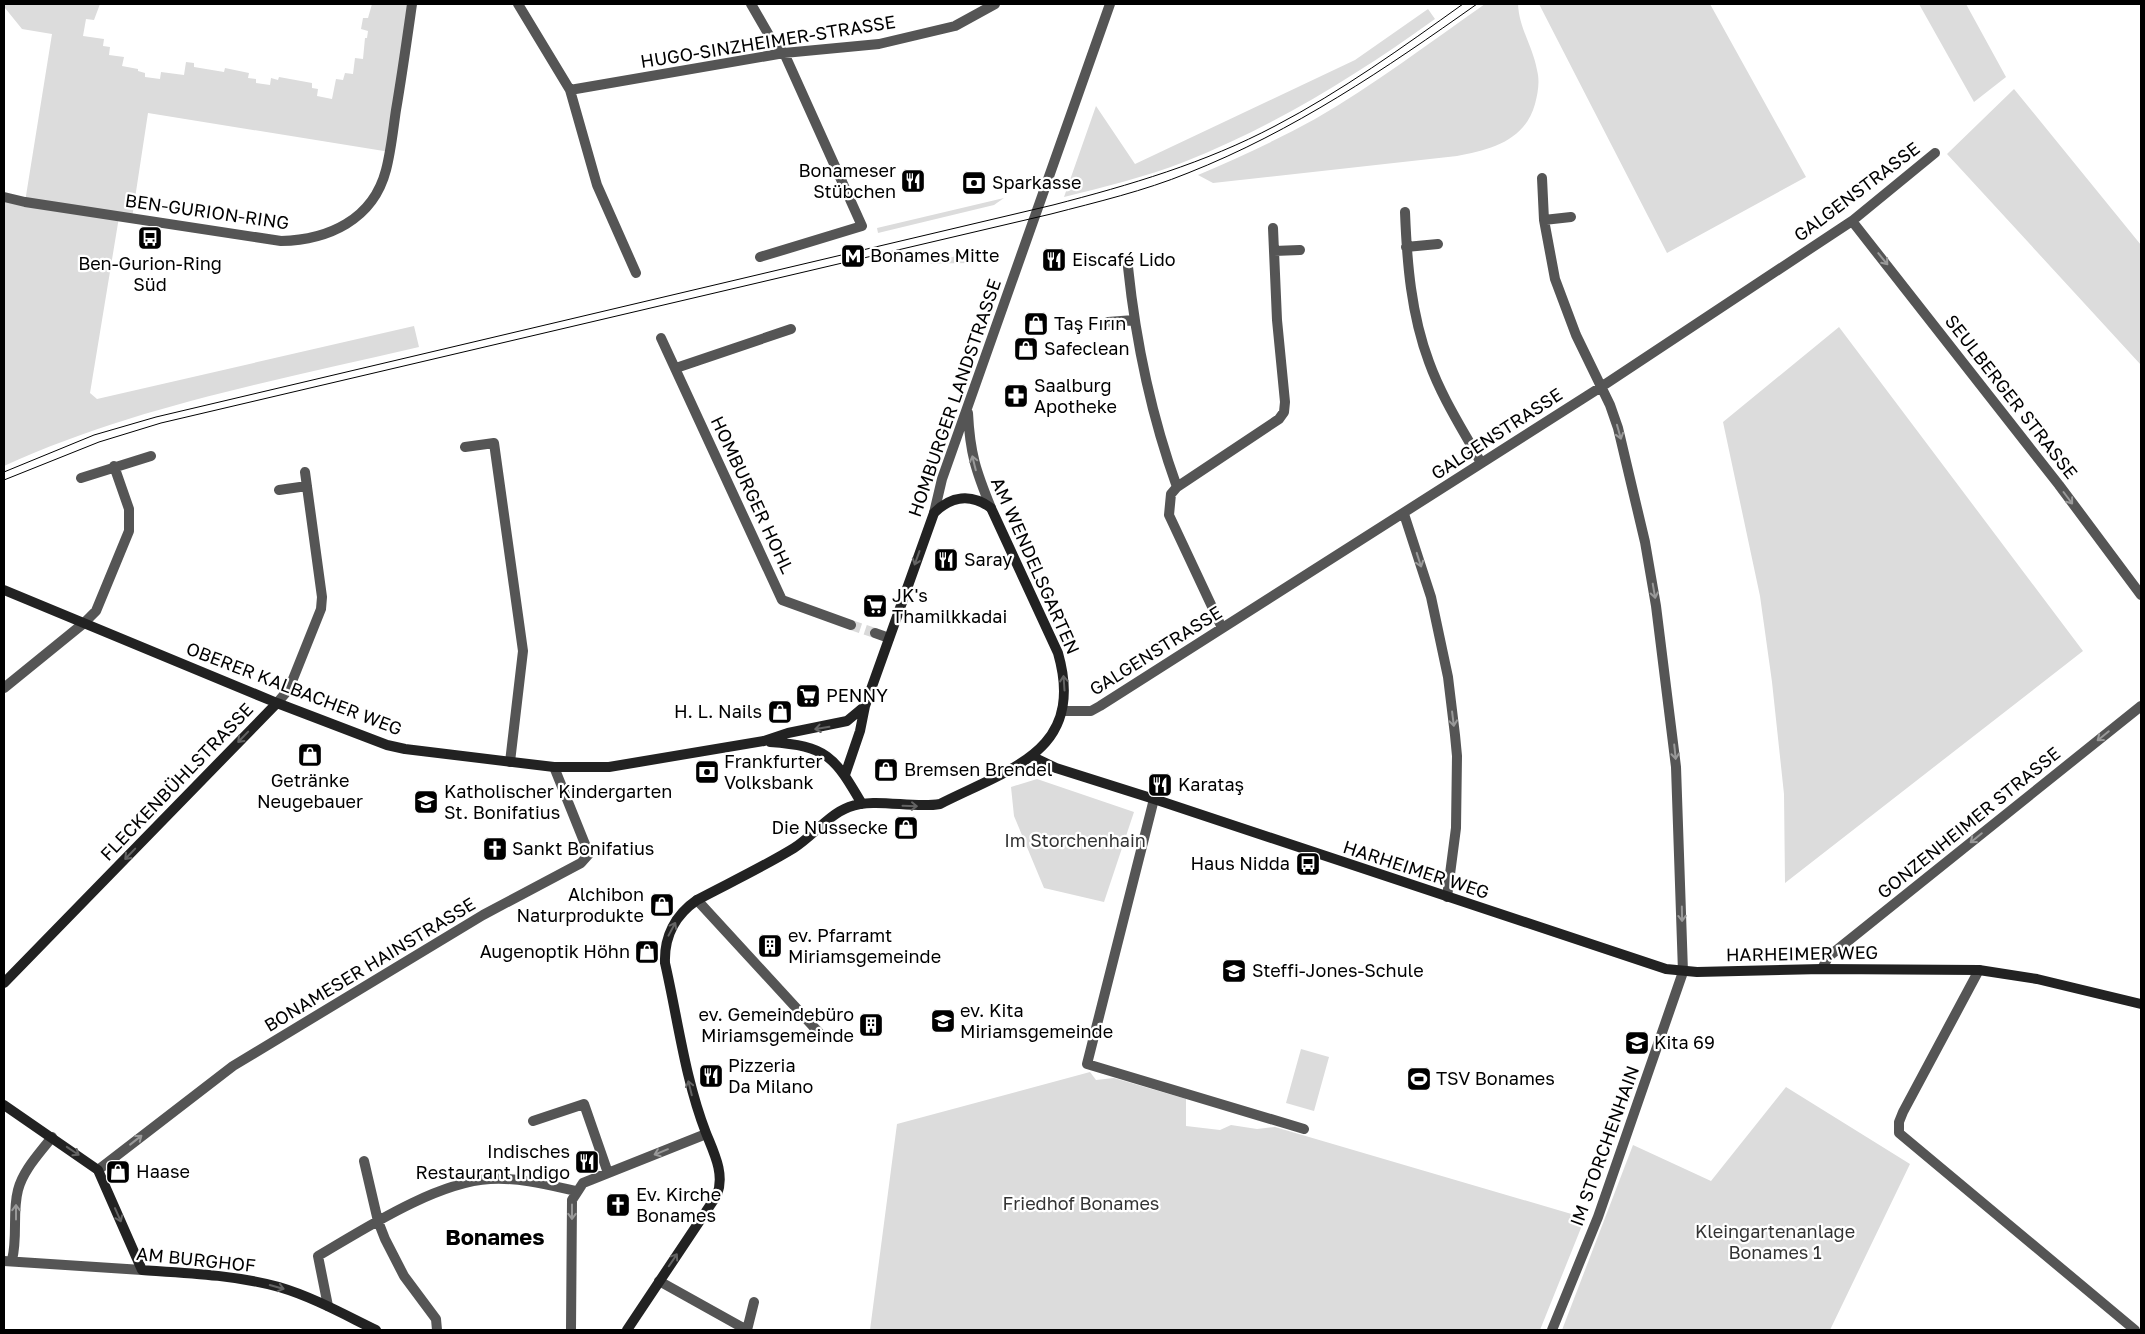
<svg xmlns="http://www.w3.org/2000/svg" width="2145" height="1334" viewBox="0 0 2145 1334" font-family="'Golos Text',sans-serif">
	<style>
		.green { fill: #dcdcdc }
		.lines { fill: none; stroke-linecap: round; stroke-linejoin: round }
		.street-tunnel { stroke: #d9d9d9; stroke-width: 10; stroke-dasharray: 10 5; stroke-linecap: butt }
		.street { stroke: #555; stroke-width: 10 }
		.secondary { stroke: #222; stroke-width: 10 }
		.tram { stroke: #000; stroke-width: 1 }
		.oneway { stroke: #999 }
		.oneway2 { stroke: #646464 }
		.labels { text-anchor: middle; stroke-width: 4.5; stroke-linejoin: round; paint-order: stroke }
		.street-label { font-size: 18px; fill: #000; stroke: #fff }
		.poi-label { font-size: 18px; fill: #000; stroke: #fff; text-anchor: start }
		.park-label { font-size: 18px; fill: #333; stroke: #fff }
		.district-label { font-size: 22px; font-weight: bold; fill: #000; stroke: #fff }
	</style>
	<rect width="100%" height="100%" fill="#fff"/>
	<path class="green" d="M5,4H100L94,20L86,19L83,36L104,39L103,46L110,47L109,55L124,57L122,66L138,69V71L145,73V77L160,79L161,72L184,75L186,62L194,63V67L224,72L225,68L249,73L248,78L256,79V83L270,85L271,78L278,80L279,77L312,83V88L318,89L317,96L332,99L336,79L343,80L345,73L353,74L355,58L363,59L365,38H367L368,31L361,29L363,18H368L372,4H412L390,152L148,113L132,218L119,217L90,393L97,399L414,326L419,347C279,380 135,406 4,466V197L25,202L52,34L22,29L5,8Z
		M1485,4H1518C1519,28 1533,47 1537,70C1540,81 1538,93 1535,104C1525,141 1490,150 1457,156L1213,183L1198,175C1238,158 1277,140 1315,119C1374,85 1429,43 1485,4Z
		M1539,4H1710L1806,177L1667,253Z
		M1919,4H1966L2006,77L1974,102Z
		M1428,9L1435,19C1357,75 1275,126 1184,162C1145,177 1104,187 1064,197L1096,106L1135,164L1355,60Z
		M2014,89L2141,245V365L1947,154Z
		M1004,198L994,205L878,233L877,228Z
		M938,251L940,260L969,253L971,263L906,264L905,258Z
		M1839,327L2083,651L1785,883L1784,794L1772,682L1760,596L1723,422Z
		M1037,779L1134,812L1104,902L1044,888L1014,816L1011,787Z
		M1301,1049L1329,1057L1314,1111L1286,1103Z
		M1090,1072L1096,1080L1114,1078L1186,1099V1126L1220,1130L1231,1125L1257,1129L1275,1127L1585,1218L1540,1330H870L897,1124Z
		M1786,1087L1910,1164L1830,1330H1562L1633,1145L1711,1181Z"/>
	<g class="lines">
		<path class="street-tunnel" d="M851,625L875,633"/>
		<path class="street" d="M518,4L570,90L597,185L636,273
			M751,4L770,37L784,53L862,226L760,257
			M570,90L784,53L879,44L955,26L995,4
			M1542,178L1544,220L1555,279L1576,335L1610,405L1618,428L1645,542L1656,606L1676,767L1683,972L1598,1217L1552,1330
			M4,197L25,202L281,241C328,240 373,220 386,170C391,151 393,130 396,110C402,75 407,39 412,4
			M1405,212C1407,263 1411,314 1429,362C1442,398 1463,430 1481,463
			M1544,220L1571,217
			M1852,221L2059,485L2141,595
			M1406,247L1438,244
			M1274,251L1300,250
			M1128,267C1136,344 1151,415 1177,487L1171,494L1169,515L1222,628
			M1108,322L1134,320
			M661,338L782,600L851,625
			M676,368L791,329
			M968,413C970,454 976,471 991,508
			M465,447L494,443L523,651L510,762
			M81,478L151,456
			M1177,487L1279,419L1284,412L1285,402L1277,320L1273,228
			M279,490L307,486
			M934,513L942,479L1110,4
			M1404,514L1431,597L1448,677L1455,735L1457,756L1456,828L1447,897
			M875,633L889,638
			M4,688L84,623L96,611L129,531V509L114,466
			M277,703L289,689L321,609L322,597L305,472
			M1062,711H1091L1100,706L1601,387L1852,221L1935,153
			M1154,799L1087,1064L1304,1129
			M697,900L822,1036
			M1822,969L1828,957L2141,706
			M1979,970L1903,1112L1899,1122V1133L2135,1330
			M533,1121L584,1104L608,1173
			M364,1161L378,1221L385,1239L404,1276L436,1319L437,1330
			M98,1170L233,1066L483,915L581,863L589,854L554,767
			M12,1260C18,1236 12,1213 18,1190C23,1170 40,1153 52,1137
			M4,1261L142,1270
			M659,1281L747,1330L754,1302
			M328,1306L318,1256C364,1229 436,1182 490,1179C517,1177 549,1185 576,1191
			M571,1330L572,1200L583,1183L706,1134"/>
		<path class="secondary" d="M4,590L277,703L387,745L405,749L554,767H609L764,741L788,733L847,721L865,706
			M770,742C827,746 834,756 862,804
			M1033,757L1056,768L1154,799L1666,969L1697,972L1822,969L1979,970L2037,979L2141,1004
			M4,983L277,703
			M4,1105L98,1170L142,1270C187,1273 235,1275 279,1287C313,1297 345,1315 376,1330
			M627,1330L717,1195C725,1174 714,1153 706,1133C685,1079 678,1020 665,963C664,937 675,915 697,900C729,883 763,867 794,848C813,836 828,815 849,807C875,797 912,809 940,804C1011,768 1086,751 1058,653L991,508C971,493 951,496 934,513L865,706L860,731L845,775"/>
		<path class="tram" d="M4,472L94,435L156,417L1053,205C1130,185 1205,163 1275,126C1342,91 1403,47 1463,4
			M4,480L99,442L161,423L1051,214C1097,202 1144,191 1188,173C1294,131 1385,69 1477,4"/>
	</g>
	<defs><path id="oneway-shaft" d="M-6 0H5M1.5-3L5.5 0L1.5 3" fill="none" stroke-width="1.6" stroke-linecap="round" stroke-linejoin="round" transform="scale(1.25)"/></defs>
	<g class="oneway">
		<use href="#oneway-shaft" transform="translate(1883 259) rotate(51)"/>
		<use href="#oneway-shaft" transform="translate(1619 432) rotate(74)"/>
		<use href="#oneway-shaft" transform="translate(974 463) rotate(-104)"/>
		<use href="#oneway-shaft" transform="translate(2068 498) rotate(53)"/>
		<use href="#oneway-shaft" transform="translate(1419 560) rotate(72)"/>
		<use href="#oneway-shaft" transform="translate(1654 591) rotate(80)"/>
		<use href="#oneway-shaft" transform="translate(1453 719) rotate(83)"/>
		<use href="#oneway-shaft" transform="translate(2103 736) rotate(141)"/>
		<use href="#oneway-shaft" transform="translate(1675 752) rotate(84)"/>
		<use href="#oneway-shaft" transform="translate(1976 838) rotate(141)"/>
		<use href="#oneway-shaft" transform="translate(1682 914) rotate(89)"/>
		<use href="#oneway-shaft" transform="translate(136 1140) rotate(-38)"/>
		<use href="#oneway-shaft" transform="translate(661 1152) rotate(158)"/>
		<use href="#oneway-shaft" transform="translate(16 1212) rotate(-90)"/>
		<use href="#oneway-shaft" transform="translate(572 1212) rotate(90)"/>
	</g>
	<g class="oneway2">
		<use href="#oneway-shaft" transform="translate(917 558) rotate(110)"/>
		<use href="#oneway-shaft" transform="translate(1064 683) rotate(-94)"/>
		<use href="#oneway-shaft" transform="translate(822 728) rotate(171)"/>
		<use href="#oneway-shaft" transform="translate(243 737) rotate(134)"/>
		<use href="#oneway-shaft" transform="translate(910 806) rotate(2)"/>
		<use href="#oneway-shaft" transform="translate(130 854) rotate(134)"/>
		<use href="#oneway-shaft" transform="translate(672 929) rotate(-62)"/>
		<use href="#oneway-shaft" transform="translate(690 1088) rotate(-104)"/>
		<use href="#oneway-shaft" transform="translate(73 1151) rotate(34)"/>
		<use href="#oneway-shaft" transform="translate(118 1215) rotate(66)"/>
		<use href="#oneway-shaft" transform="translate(673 1260) rotate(-56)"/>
		<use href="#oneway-shaft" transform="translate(277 1287) rotate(16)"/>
	</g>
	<defs>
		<symbol id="restaurant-square" viewBox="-11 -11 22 22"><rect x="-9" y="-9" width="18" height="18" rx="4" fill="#000" stroke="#fff"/><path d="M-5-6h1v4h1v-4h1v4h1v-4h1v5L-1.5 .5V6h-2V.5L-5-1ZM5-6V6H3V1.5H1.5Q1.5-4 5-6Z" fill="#fff"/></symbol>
		<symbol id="bank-square" viewBox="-11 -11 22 22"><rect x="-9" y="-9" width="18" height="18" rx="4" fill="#000" stroke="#fff"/><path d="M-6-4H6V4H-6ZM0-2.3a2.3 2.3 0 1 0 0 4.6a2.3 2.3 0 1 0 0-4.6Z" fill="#fff"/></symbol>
		<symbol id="bus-square" viewBox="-11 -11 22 22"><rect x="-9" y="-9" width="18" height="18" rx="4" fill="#000" stroke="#fff"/><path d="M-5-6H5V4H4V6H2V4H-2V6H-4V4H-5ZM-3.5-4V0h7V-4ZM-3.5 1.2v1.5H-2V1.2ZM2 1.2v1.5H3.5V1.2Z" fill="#fff"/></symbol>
		<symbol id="metro-square" viewBox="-11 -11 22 22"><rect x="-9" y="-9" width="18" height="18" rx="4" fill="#000" stroke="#fff"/><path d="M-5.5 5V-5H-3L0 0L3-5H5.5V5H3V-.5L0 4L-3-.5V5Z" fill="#fff"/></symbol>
		<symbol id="shop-square" viewBox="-11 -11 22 22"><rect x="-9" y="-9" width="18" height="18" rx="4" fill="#000" stroke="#fff"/><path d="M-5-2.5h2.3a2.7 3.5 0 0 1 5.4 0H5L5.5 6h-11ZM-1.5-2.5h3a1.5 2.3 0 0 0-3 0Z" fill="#fff"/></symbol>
		<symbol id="pharmacy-square" viewBox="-11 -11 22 22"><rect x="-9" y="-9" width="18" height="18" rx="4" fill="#000" stroke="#fff"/><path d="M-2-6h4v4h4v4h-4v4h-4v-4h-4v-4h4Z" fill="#fff"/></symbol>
		<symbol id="supermarket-square" viewBox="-11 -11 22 22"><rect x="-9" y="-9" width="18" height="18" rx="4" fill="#000" stroke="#fff"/><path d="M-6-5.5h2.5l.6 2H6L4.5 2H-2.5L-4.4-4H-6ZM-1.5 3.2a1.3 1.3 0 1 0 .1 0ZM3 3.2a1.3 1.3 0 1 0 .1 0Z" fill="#fff"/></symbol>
		<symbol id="school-square" viewBox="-11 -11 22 22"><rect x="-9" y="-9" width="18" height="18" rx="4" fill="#000" stroke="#fff"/><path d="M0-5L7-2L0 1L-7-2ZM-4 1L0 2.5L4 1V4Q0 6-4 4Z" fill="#fff"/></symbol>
		<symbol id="church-square" viewBox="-11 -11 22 22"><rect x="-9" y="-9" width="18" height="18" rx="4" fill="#000" stroke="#fff"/><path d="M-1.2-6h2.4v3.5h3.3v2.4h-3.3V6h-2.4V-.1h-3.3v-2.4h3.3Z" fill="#fff"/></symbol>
		<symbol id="building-square" viewBox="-11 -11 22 22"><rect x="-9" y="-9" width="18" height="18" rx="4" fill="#000" stroke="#fff"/><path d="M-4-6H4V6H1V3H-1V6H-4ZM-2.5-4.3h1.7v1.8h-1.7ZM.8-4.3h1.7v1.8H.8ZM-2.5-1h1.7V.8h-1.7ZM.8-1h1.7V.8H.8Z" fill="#fff"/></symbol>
		<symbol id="stadium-square" viewBox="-11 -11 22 22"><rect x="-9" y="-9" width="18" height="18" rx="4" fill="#000" stroke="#fff"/><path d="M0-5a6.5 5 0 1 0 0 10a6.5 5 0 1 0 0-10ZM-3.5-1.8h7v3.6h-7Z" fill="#fff"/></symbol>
	</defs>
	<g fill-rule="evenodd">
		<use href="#restaurant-square" x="899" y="167" width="28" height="28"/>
		<use href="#bank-square" x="960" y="169" width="28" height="28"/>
		<use href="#bus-square" x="136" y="224" width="28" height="28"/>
		<use href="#metro-square" x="839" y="242" width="28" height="28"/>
		<use href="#restaurant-square" x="1040" y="246" width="28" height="28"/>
		<use href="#shop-square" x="1022" y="310" width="28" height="28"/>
		<use href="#shop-square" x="1012" y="335" width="28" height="28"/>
		<use href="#pharmacy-square" x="1002" y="382" width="28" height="28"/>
		<use href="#restaurant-square" x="932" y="546" width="28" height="28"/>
		<use href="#supermarket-square" x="861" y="592" width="28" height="28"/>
		<use href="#supermarket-square" x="794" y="682" width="28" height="28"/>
		<use href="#shop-square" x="766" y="698" width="28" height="28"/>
		<use href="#shop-square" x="296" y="741" width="28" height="28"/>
		<use href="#shop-square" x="872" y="756" width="28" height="28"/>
		<use href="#bank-square" x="693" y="758" width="28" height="28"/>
		<use href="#restaurant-square" x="1146" y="771" width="28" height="28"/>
		<use href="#school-square" x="412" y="788" width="28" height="28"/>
		<use href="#shop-square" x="892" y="814" width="28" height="28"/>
		<use href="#church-square" x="481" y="835" width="28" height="28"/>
		<use href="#bus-square" x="1294" y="850" width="28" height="28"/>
		<use href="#shop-square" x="648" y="891" width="28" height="28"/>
		<use href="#building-square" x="756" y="932" width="28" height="28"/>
		<use href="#shop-square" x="633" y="938" width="28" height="28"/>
		<use href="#school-square" x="1220" y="957" width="28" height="28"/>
		<use href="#school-square" x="929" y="1007" width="28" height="28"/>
		<use href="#building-square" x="857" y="1011" width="28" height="28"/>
		<use href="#school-square" x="1623" y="1029" width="28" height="28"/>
		<use href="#restaurant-square" x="697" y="1062" width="28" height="28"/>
		<use href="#stadium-square" x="1405" y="1065" width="28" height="28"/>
		<use href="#restaurant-square" x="573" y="1148" width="28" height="28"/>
		<use href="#shop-square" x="104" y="1158" width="28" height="28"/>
		<use href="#church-square" x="604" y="1191" width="28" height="28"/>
	</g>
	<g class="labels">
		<g class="street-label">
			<text transform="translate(768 42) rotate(-9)" y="6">HUGO-SINZHEIMER-STRASSE</text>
			<text transform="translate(1857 192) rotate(-37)" y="6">GALGENSTRASSE</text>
			<text transform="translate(207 212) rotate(8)" y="6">BEN-GURION-RING</text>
			<text transform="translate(2011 397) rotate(52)" y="6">SEULBERGER STRASSE</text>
			<text transform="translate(955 398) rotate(-71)" y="6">HOMBURGER LANDSTRASSE</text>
			<text transform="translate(1497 434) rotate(-33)" y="6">GALGENSTRASSE</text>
			<text transform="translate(752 495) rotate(65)" y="6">HOMBURGER HOHL</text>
			<text transform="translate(1035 566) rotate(66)" y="6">AM WENDELSGARTEN</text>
			<text transform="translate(1156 651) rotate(-32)" y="6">GALGENSTRASSE</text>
			<text transform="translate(294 689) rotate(21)" y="6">OBERER KALBACHER WEG</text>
			<text transform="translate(177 782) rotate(-46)" y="6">FLECKENBÜHLSTRASSE</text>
			<text transform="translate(1969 823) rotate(-39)" y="6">GONZENHEIMER STRASSE</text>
			<text transform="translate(1416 870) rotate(18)" y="6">HARHEIMER WEG</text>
			<text transform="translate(1802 954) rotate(-1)" y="6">HARHEIMER WEG</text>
			<text transform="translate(370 965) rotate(-31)" y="6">BONAMESER HAINSTRASSE</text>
			<text transform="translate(1605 1146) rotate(-70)" y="6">IM STORCHENHAIN</text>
			<text transform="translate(196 1260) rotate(6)" y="6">AM BURGHOF</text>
		</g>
		<g class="poi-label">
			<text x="896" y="177" text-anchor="end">Bonameser<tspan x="896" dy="21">Stübchen</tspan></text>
			<text x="992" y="189">Sparkasse</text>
			<text x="870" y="262">Bonames Mitte</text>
			<text x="1072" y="266">Eiscafé Lido</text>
			<text x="150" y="270" text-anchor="middle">Ben-Gurion-Ring<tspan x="150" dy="21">Süd</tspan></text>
			<text x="1054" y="330">Taş Fırın</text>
			<text x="1044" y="355">Safeclean</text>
			<text x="1034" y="392">Saalburg<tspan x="1034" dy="21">Apotheke</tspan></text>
			<text x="964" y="566">Saray</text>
			<text x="892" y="602">JK's<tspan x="892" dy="21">Thamilkkadai</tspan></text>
			<text x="826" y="702">PENNY</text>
			<text x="762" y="718" text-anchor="end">H. L. Nails</text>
			<text x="724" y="768">Frankfurter<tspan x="724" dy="21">Volksbank</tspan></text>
			<text x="904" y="776">Bremsen Brendel</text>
			<text x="310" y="787" text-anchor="middle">Getränke<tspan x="310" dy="21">Neugebauer</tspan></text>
			<text x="1178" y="791">Karataş</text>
			<text x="444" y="798">Katholischer Kindergarten<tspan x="444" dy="21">St. Bonifatius</tspan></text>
			<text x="888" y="834" text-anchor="end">Die Nussecke</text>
			<text x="512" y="855">Sankt Bonifatius</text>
			<text x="1290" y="870" text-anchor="end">Haus Nidda</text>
			<text x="644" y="901" text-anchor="end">Alchibon<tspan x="644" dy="21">Naturprodukte</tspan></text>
			<text x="788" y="942">ev. Pfarramt<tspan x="788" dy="21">Miriamsgemeinde</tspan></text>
			<text x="630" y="958" text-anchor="end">Augenoptik Höhn</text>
			<text x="1252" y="977">Steffi-Jones-Schule</text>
			<text x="960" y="1017">ev. Kita<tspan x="960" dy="21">Miriamsgemeinde</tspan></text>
			<text x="854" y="1021" text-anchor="end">ev. Gemeindebüro<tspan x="854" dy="21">Miriamsgemeinde</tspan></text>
			<text x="1654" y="1049">Kita 69</text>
			<text x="728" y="1072">Pizzeria<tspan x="728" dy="21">Da Milano</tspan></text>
			<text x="1436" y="1085">TSV Bonames</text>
			<text x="570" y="1158" text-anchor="end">Indisches<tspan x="570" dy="21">Restaurant Indigo</tspan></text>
			<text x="136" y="1178">Haase</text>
			<text x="636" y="1201">Ev. Kirche<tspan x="636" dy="21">Bonames</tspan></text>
		</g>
		<g class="park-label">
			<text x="1075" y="847">Im Storchenhain</text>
			<text x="1081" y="1210">Friedhof Bonames</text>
			<text x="1775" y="1238">Kleingartenanlage<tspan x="1775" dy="21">Bonames 1</tspan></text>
		</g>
		<g class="district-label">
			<text x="495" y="1245">Bonames</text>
		</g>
	</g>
	<rect width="2145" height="1334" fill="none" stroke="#000000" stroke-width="10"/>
</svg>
